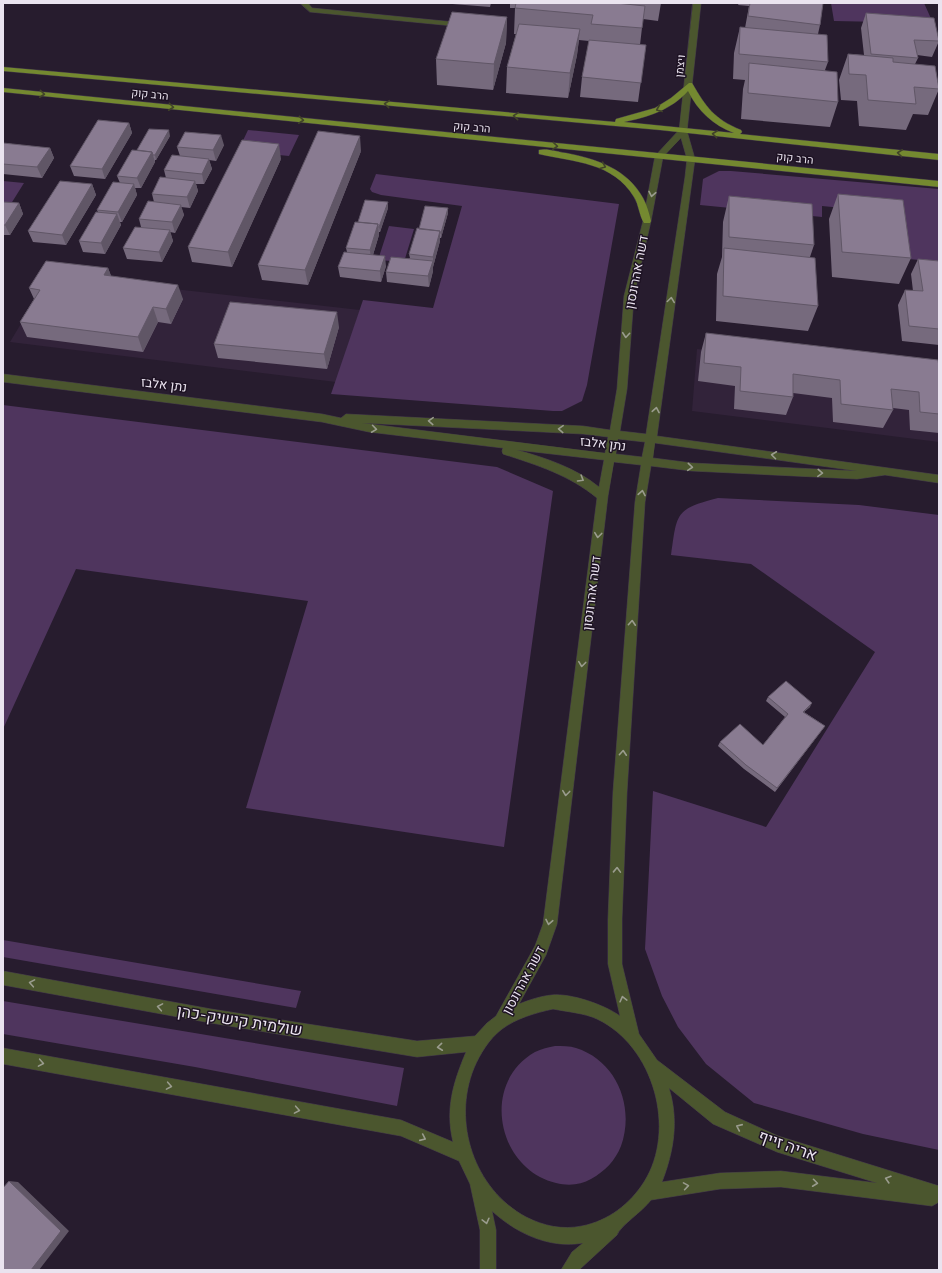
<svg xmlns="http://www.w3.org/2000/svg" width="942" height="1273" viewBox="0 0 942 1273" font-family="'Roboto Serif',Heebo,serif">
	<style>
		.built { fill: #32233a }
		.green { fill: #4f355e }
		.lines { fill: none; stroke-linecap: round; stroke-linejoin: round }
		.minor-casing { stroke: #423849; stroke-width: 1 }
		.major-casing { stroke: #423849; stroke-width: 1 }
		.minor { fill: #4b562e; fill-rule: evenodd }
		.major { fill: #748930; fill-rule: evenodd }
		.wall { fill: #766a7d }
		.shaded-wall { fill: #605666 }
		.building { fill: #897b91; stroke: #605666 }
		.oneway { stroke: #404229 }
		.oneway2 { stroke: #9a9c8e }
		.labels { text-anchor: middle; stroke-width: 3; stroke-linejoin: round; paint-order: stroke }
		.far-street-label { font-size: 11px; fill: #eae3ef; stroke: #1e1324 }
		.street-label { font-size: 13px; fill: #eae3ef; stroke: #1e1324 }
		.near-street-label { font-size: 16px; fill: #eae3ef; stroke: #1e1324 }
	</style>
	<rect width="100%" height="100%" fill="#271c2e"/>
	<path class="built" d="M50,275L360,310L336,382L10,342Z
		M697,349L939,378V442L692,411Z"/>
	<path class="green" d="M831,3H924L933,23L834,21Z
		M248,130L299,135L289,156L238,151Z
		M719,171H731L939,189V262L909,259L903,214L822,206V217L700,205L703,179Z
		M376,174L619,204L587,385L582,401L562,411H553L331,394L363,300L433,308L462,206L381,195L372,192L370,189Z
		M3,181L24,183L9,207L3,206Z
		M389,226L414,229L404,262L378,260Z
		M3,405L497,467L553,491L504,847L246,808L308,601L76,569L3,729Z
		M718,498L859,505L939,515V1150L863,1134L754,1103L706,1064L678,1027L662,996L645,949L653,791L766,827L875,652L751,564L671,555C677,513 675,509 718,498Z
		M3,940L301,991L296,1008L3,957Z
		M3,1001L404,1068L397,1106L195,1067L3,1034Z
		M555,1046C562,1046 570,1046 576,1048C617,1061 635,1107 621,1146C615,1161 605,1171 591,1179C581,1185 568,1186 556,1183C497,1169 480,1083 535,1052C541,1049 549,1047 555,1046Z"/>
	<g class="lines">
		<defs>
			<path id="minor" d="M300,3H308L312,8L464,23L468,25L464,27L310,12Z
				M693,3H701L687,131L695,159L657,436L939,475V483L885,475L857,479L692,471L651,466L645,502L627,792L622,919V964L639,1034L657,1060L725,1112L778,1136L939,1186V1202L932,1206L781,1187L720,1189L651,1200C642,1212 621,1225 617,1235L579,1270H561L572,1252L583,1243C549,1249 516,1233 492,1211L496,1230V1270H480V1230L470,1184L459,1161L401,1136L3,1064V1048L401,1120L453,1142C445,1109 453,1083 466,1052L417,1057L211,1023L3,985V971L211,1009L417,1041L475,1036L487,1023L496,1016L535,946L543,924L597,498C569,475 537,465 503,454L502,451L503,448L369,432L322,422L3,382V374L322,414L341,418L346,414L583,426L610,430L617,389L624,296L643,221L655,156L679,130ZM681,138L687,159L685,177L646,434L620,431L627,389L634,296L651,221L663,157ZM362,423L583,434L608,437L605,453ZM618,439L645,442L642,457L616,454ZM655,443L857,471L692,463L653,458ZM517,450L604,460L599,487C576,468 546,458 517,450ZM614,462L641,465L635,502L613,792L608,919V964L620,1016C605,1005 571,993 552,995C541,996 529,1000 519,1004L546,955L557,924L608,496ZM553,1009C568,1012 584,1013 597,1019C654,1046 677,1130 644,1182C630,1204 608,1221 582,1226C562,1230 544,1226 526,1217C474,1189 452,1122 474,1068C480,1054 489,1039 502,1029C517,1018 535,1013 553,1009ZM669,1088L713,1124L777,1152L877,1183L781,1171L720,1173L662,1182C674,1151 679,1120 669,1088Z"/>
			<path id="major" d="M3,67L615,122L616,119L655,108L671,98L689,83H692C706,107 714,119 741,130L742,132L740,134L939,154V160L660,130L3,71ZM688,91C698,111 713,125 734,133L624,122C648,117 671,110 688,91Z
				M3,88L939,181V187L3,92Z
				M539,150C547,148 558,152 566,153C597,159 627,169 643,198C647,205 649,213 651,221L650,223H644C639,215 639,205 634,197C613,162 574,162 539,154Z"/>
		</defs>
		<use href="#minor" class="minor-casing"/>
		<use href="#major" class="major-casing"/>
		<use href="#minor" class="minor"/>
		<use href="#major" class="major"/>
	</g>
	<path class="wall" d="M440,3H491L490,7Z
		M510,3H661L658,21L643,19L640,45H646L638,102L580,97L582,77L589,41L579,40L577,55L568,98L506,93L507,67L516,34H514L515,8H510Z
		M739,3H823L820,25L818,34L828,62L825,70L838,102L830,127L741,119L743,89L745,80L733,79L734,53L740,27L745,28L749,6L738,5Z
		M866,13L939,41L932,57L917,55L918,58L915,64L939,89L928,115L913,114L906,130L859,126L857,101L841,100L839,80L848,54L864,55L861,28Z
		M507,17L506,43L493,90L437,85L436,59Z
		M129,123L132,133L105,179L74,176L70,166Z
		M170,136L156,160H155V162L141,188H135L137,195L122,222H120L121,225L105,254L83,252L79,241L98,212L97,210L120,183L117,176L137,150Z
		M3,143L50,148L54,158L42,178L3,174Z
		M224,145L216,161L209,160L212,169L204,184H196L198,191L190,208L181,207L184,215L175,233L170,232L173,241L162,262L127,259L123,248L141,227L139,219L154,202L152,194L166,178L164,170L180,156L177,147Z
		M361,151L308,285L262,280L258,265Z
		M281,159L232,267L192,262L188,247Z
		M92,184L96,195L66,245L33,242L28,231Z
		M838,194L911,258L899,284L832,277L829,219Z
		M729,196L814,245L810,257L818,306L808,331L716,321L717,274L722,257L723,222Z
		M3,202L19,203L23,214L10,235H3Z
		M388,208L380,232H379V235L373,255L386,266L381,282L340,277L338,267L347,252L346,248L358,222Z
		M448,208V213L441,238H440V241L433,267V271L429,287L387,282L386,272L410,258L409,254L419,229Z
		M918,259L939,261V345L902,341L898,305L905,290L913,291L911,274Z
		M108,268L111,276L183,299L171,324L158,322L143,352L27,337L20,322L34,299L29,288Z
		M339,327L327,369L218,358L214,344Z
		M706,333L939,367V433L910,430L909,410L893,408V410L883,428L833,422L832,398L793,393V397L786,415L734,409L735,386L698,381L701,352Z
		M768,697L810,707L804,712L825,726L775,792L744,769L718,746L720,742L763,745L785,717L766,701Z"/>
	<path class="shaded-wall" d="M507,17L506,43L493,90L494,64Z
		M580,29L577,55L568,98L570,73Z
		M129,123L132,133L105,179L102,169Z
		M169,130L170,136L156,160L155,155Z
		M221,135L224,145L216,161L213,150Z
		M360,136L361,151L308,285L305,270Z
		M279,144L281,159L232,267L228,252Z
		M50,148L54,158L42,178L37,167Z
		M152,152L155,162L141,188L137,178Z
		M209,159L212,169L204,184L202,174Z
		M195,181L198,191L190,208L187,197Z
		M92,184L96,195L66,245L62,235Z
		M134,184L137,195L122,222L118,212Z
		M388,202V208L380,232L379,227Z
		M19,203L23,214L10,235L5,225Z
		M181,205L184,215L175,233L172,222Z
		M448,208V213L441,238V233Z
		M117,214L121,225L105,254L101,243Z
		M378,224L379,235L371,261L370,250Z
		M170,230L173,241L162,262L159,252Z
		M440,231V241L433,267V257Z
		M385,256L386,266L381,282L380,271Z
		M433,261V271L429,287L428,276Z
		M108,268L114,283L104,275Z
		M178,285L183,299L171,324L166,309Z
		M153,307L158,322L143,352L138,337Z
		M337,312L339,327L327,369L324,354Z
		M812,703L810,707L800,715Z
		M9,1181L18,1182L69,1231L39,1270H31Z"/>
	<path class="building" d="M516,3H616L645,6L642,28L591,24L593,15L515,8Z
		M750,3H823L820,25L748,16Z
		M452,12L507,17L494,64L436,59Z
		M866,13L934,18L939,41L914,40L918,58L871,54Z
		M519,24L580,29L570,73L507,67Z
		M740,27L827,35L828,62L739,54Z
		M589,40L646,45L641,83L582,77Z
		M848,54L893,58V62L935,66L939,89L914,87L916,104L868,100L866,75L849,74Z
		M749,63L837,72L838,102L748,93Z
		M98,120L129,123L102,169L70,166Z
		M149,129L169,130L155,155H153L152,152L137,150Z
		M318,131L360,136L305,270L258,265Z
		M185,132L221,135L213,150L177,147Z
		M242,140L279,144L228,252L188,247Z
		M3,143L50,148L37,167L3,164Z
		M132,150L152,152L137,178L117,176Z
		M172,155L209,159L202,174L164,170Z
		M160,177L195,181L187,197L152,194Z
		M60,181L92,184L62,235L28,231Z
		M113,182L134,184L118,212L97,210Z
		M838,194L903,200L911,258L842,252Z
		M729,196L812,204L814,245L729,237Z
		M365,200L388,202L379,227H378V224L358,222Z
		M148,201L181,205L172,222L139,219Z
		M3,202L19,203L5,225H3Z
		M425,206L448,208L441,233H440V231L419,229Z
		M96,212L117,214L101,243L79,241Z
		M355,222L378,224L370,250L346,248Z
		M135,227L170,230L159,252L123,248Z
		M417,228L440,231L433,257L409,254Z
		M724,248L815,258L818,306L723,296Z
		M344,252L385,256L380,271L338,267Z
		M391,257L433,261L428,276L386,272Z
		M918,259L939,261V329L909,326L905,290L923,291Z
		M46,261L108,268L104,275L178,285L166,309L153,307L138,337L20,322L40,290L29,288Z
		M230,302L337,312L324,354L214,344Z
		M706,333L938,360L939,367V414L920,412L919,392L891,389L893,410L841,404L840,380L793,374V397L740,391L741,367L704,363Z
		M786,681L812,703L803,712L825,726L777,788L746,765L720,742L740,724L763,745L788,714L768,697Z
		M9,1181L61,1231L31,1270H3V1188Z"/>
	<defs><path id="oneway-chevron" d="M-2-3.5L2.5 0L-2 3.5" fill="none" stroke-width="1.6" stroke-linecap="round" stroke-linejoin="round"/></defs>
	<g class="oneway">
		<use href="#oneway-chevron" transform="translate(42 94) rotate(6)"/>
		<use href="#oneway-chevron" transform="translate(387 104) rotate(-175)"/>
		<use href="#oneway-chevron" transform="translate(171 107) rotate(6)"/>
		<use href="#oneway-chevron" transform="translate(659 109) rotate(157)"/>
		<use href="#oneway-chevron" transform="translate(516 116) rotate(-175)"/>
		<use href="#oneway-chevron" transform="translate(301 120) rotate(6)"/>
		<use href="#oneway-chevron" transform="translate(715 134) rotate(-174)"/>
		<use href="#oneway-chevron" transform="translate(555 146) rotate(5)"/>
		<use href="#oneway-chevron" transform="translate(900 153) rotate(-174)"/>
		<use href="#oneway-chevron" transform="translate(603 166) rotate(23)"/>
	</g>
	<g class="oneway2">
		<use href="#oneway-chevron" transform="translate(652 194) rotate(101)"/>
		<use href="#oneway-chevron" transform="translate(671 300) rotate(-82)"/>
		<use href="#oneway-chevron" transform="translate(626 335) rotate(95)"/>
		<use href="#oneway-chevron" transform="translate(656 410) rotate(-80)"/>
		<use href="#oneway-chevron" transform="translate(431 421) rotate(-177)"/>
		<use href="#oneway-chevron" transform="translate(374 429) rotate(8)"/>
		<use href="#oneway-chevron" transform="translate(561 429) rotate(-177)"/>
		<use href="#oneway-chevron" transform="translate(774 455) rotate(-173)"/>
		<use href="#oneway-chevron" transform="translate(690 467) rotate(5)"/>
		<use href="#oneway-chevron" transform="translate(820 473) rotate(3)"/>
		<use href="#oneway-chevron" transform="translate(581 479) rotate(31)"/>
		<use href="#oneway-chevron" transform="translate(642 493) rotate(-80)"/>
		<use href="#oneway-chevron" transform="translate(598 535) rotate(97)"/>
		<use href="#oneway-chevron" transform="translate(632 623) rotate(-86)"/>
		<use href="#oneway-chevron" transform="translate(582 664) rotate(97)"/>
		<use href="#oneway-chevron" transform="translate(623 753) rotate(-86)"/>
		<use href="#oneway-chevron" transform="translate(566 793) rotate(97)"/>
		<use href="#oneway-chevron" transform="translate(617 870) rotate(-88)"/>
		<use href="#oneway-chevron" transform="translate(549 922) rotate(101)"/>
		<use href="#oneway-chevron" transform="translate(32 983) rotate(-170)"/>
		<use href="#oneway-chevron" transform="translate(623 999) rotate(-104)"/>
		<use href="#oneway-chevron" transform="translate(160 1007) rotate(-170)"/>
		<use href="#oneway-chevron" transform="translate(440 1047) rotate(174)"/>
		<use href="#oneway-chevron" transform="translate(41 1063) rotate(10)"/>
		<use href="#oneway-chevron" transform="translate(169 1086) rotate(10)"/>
		<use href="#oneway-chevron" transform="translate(297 1110) rotate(10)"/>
		<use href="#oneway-chevron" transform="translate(739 1127) rotate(-156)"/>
		<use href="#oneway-chevron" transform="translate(423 1138) rotate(24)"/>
		<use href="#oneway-chevron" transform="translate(888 1179) rotate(-163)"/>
		<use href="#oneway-chevron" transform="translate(815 1183) rotate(7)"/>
		<use href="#oneway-chevron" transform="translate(686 1186) rotate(-9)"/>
		<use href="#oneway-chevron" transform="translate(486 1221) rotate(76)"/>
	</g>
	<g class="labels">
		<g class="far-street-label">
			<text transform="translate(680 66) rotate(-84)" y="4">ויצמן</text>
			<text transform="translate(150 94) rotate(6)" y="4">הרב קוק</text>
			<text transform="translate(472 127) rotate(5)" y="4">הרב קוק</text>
			<text transform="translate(795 158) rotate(6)" y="4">הרב קוק</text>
		</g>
		<g class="street-label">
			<text transform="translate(636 272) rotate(-79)" y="5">דשה אהרונסון</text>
			<text transform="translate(164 384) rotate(7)" y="5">נתן אלבז</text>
			<text transform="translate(603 443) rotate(7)" y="5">נתן אלבז</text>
			<text transform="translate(591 593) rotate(-83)" y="5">דשה אהרונסון</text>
			<text transform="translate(523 980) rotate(-62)" y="5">דשה אהרונסון</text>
		</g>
		<g class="near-street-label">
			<text transform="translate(240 1020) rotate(9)" y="6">שולמית קישיק-כהן</text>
			<text transform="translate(788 1145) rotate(20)" y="6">אריה זייף</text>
		</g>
	</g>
	<rect width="942" height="1273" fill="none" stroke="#eae3ef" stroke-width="8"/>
</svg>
